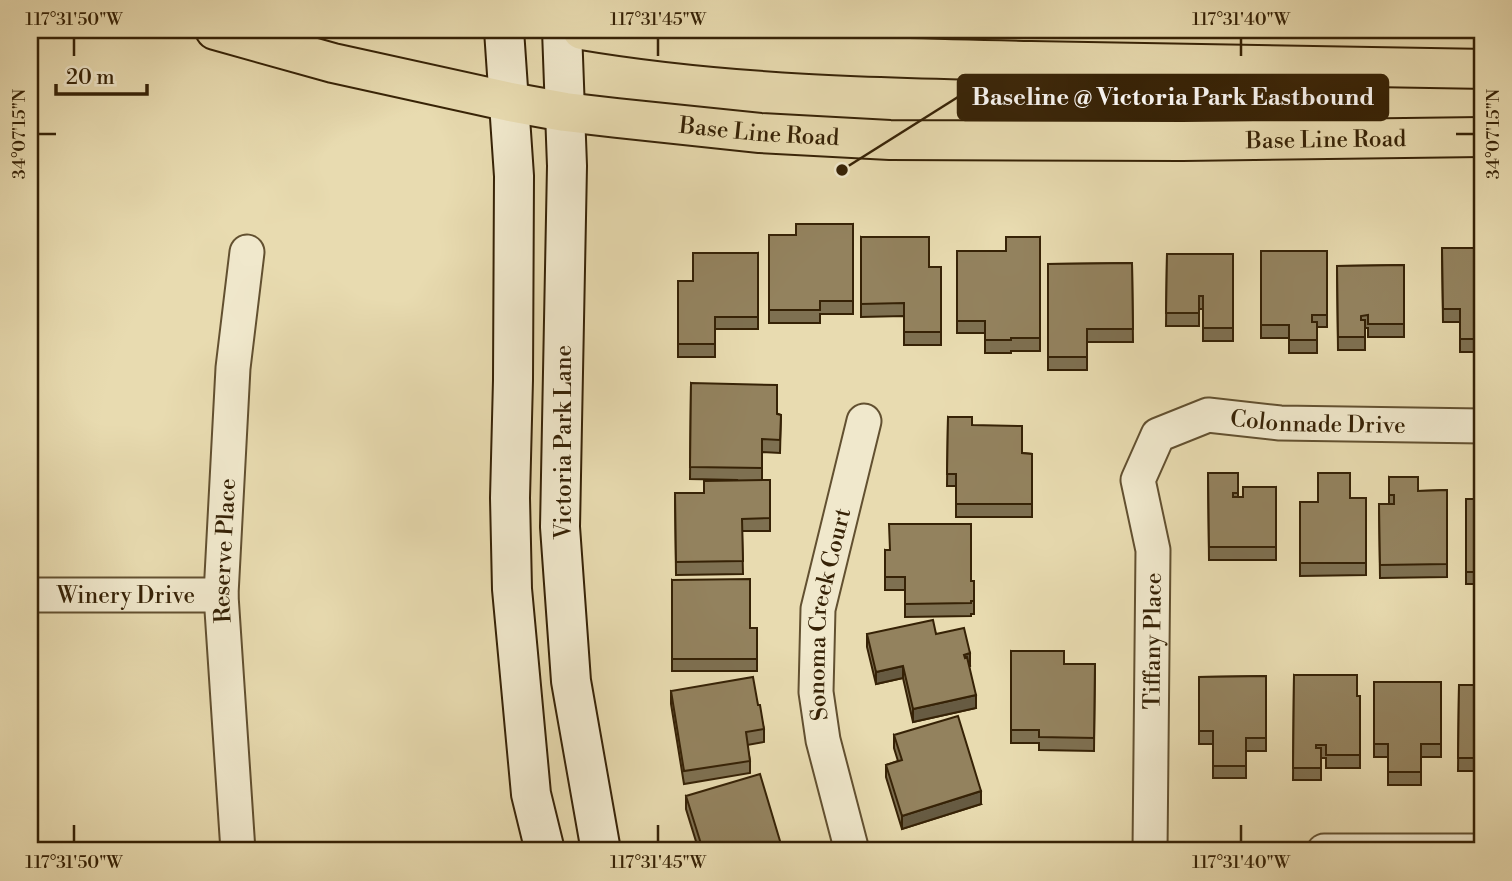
<svg xmlns="http://www.w3.org/2000/svg" width="1512" height="881" viewBox="0 0 1512 881" font-family="'Libre Bodoni',serif">
	<style>
		.lines { fill: none; stroke-linecap: round; stroke-linejoin: round }
		.street-casing { stroke: #625030; stroke-width: 37 }
		.secondary-casing { stroke: #362206; stroke-width: 42 }
		.primary-casing { stroke: #362206; stroke-width: 42 }
		.street { stroke: #f0e8cc; stroke-width: 33 }
		.secondary { stroke: #f0e8cc; stroke-width: 38 }
		.primary { stroke: #e8dbb0; stroke-width: 38 }
		.wall { fill: #7e7051; stroke: #362206; stroke-width: 2 }
		.shaded-wall { fill: #675b42; stroke: #362206; stroke-width: 2 }
		.building { fill: #93825e; stroke: #362206; stroke-width: 2 }
		.ticks { fill: none; stroke: #362206; stroke-width: 2.5 }
		.labels { text-anchor: middle; stroke-width: 7; stroke-linejoin: round; paint-order: stroke }
		.street-label { font-size: 23px; fill: #362206; stroke: #f0e8cc }
		.leader { fill: none; stroke: #362206; stroke-width: 2.5 }
		.callout-dot { fill: #362206; stroke: #f0e8cc; stroke-width: 2.5 }
		.callout { fill: #362206; stroke: #362206; stroke-width: 2.5 }
		.callout-label { font-size: 24px; text-anchor: middle; font-weight: bold; fill: #fff }
		.neatline { fill: none; stroke: #362206; stroke-width: 2.5 }
		.ticks-label { font-size: 18px; text-anchor: middle; fill: #362206 }
	</style>
	<rect width="100%" height="100%" fill="#e8dbb0"/>
	<filter id="stains"><feTurbulence type="fractalNoise" baseFrequency=".00286" numOctaves="4"/><feColorMatrix values="0 0 0 0 .2 0 0 0 0 .09 0 0 0 0 .02 0 0 0 .5 -.17"/></filter>
	<radialGradient id="worn" r=".72"><stop offset=".6" stop-color="#630" stop-opacity="0"/><stop offset="1" stop-color="#630" stop-opacity=".3"/></radialGradient>
	<g class="lines">
		<defs>
			<g id="street">
				<path id="s1" d="M30,595H221"/>
				<path id="s2" d="M238,851L221,595L233,368L247,252"/>
				<path id="s3" d="M852,851L823,740L816,692L818,609L864,421"/>
				<path id="s4" d="M1150,851L1153,550L1138,480L1158,435L1208,415L1280,423L1482,426"/>
				<path d="M1324,851H1482"/>
			</g>
			<path id="secondary" d="M504,30L514,176L513,380L510,498L512,589L531,794L545,851
				M562,30L567,166L560,527L571,681L601,851"/>
			<g id="primary">
				<path id="s5" d="M215,30L333,63L510,102L565,112L617,118L760,133L890,140L1183,141L1482,137"/>
				<path d="M582,30C730,55 881,58 1031,61C1182,64 1332,66 1482,69"/>
			</g>
		</defs>
		<use href="#street" class="street-casing"/>
		<use href="#secondary" class="secondary-casing"/>
		<use href="#primary" class="primary-casing"/>
		<use href="#street" class="street"/>
		<use href="#secondary" class="secondary"/>
		<use href="#primary" class="primary"/>
	</g>
	<path class="wall" d="M853,224V314H820V323H769V235H796Z
		M861,237L929,267H941V345H904V316L861,317Z
		M1040,237V351H1011V353H985V333H957V251H1006Z
		M1442,248H1482V352H1460V322H1443Z
		M1261,251H1327V327H1317V353H1289V338H1261Z
		M758,253V329H715V357H678V281H693Z
		M1167,254H1233V341H1203V309H1199V326H1166Z
		M1132,263L1133,342H1087V370H1048V264Z
		M1404,265V337H1368V328H1365V350H1338L1337,266Z
		M691,383L781,415L780,453L762,452V480H770V531H742L743,574L676,575L675,493H704L738,480L690,479Z
		M948,417L972,425L1022,453L1032,454V517H956V486H947Z
		M1208,473H1238V497H1243L1276,487V560H1209Z
		M1389,477L1418,491L1447,490V577L1380,578L1379,504H1389Z
		M1350,498H1366V575L1300,576V502H1318Z
		M1466,499H1482V584H1466Z
		M885,550L971,581H974V614H971V616L905,617V590H885Z
		M672,580L750,628H757V671H672Z
		M867,634H936L970,666L969,667L976,708L913,722L903,678L876,684L867,647Z
		M1011,651L1064,664H1095L1094,751L1039,750V743H1011Z
		M1294,675L1357,696H1360V768H1326V758H1321V780H1293Z
		M1266,676V751H1246V778H1213V744H1199V677Z
		M1374,682H1441V757H1421V785H1388V757H1374Z
		M1459,685H1482V771H1458Z
		M671,691L758,705L764,729V742L747,745L750,761V773L684,784L671,704Z
		M894,735L981,804L902,829L886,777V765L898,761L894,748Z
		M686,796L783,851H699L686,809Z"/>
	<path class="shaded-wall" d="M970,653V666L964,668V655Z
		M903,666V678L876,684V672Z
		M976,695V708L913,722V709Z
		M981,791V804L902,829V816Z
		M714,843V851H702V847Z"/>
	<path class="building" d="M796,224H853V301H820V310H769V235H796Z
		M861,237H929V267H941V332H904V303L861,304Z
		M1006,237H1040V338H1011V340H985V321H957V251H1006Z
		M1442,248H1482V339H1460V309H1443Z
		M1261,251H1327V315H1312V322H1317V340H1289V325H1261Z
		M693,253H758V317H715V344H678V281H693Z
		M1167,254H1233V328H1203V296H1199V313H1166Z
		M1132,263L1133,329H1087V357H1048V264Z
		M1404,265V324H1368V315L1361,316V320H1365V337H1338L1337,266Z
		M691,383L777,385V414L781,415L780,440L762,439V468L690,467Z
		M948,417H972V425L1022,426V453L1032,454V504H956V474H947Z
		M1208,473H1238V493H1233V497H1243V487H1276V547H1209Z
		M1318,473H1350V498H1366V563H1300V502H1318Z
		M1389,477H1418V491L1447,490V564L1380,565L1379,504H1394V495H1389Z
		M770,480V518L742,519L743,561L676,562L675,493H704V481Z
		M1466,499H1482V572H1466Z
		M889,524H971V581H974V601H971V603L905,604V577H885V550H890Z
		M750,579V628H757V659H672V580Z
		M933,620L936,634L964,628L970,653L964,655L965,658L967,657L976,695L913,709L903,666L876,672L867,634Z
		M1011,651H1064V664H1095L1094,738L1039,737V730H1011Z
		M1294,675H1357V696H1360V755H1326V745H1316V748H1321V768H1293Z
		M1266,676V738H1246V766H1213V731H1199V677Z
		M753,677L758,705H760L764,729L746,732L750,761L684,771L671,691Z
		M1374,682H1441V744H1421V772H1388V744H1374Z
		M1459,685H1482V758H1458Z
		M958,716L981,791L902,816L886,765L902,760L894,735Z
		M760,774L783,851H717L714,843L702,847L686,796Z"/>
	<path class="ticks" d="M74,38V56M658,38V56M1241,38V56M38,134H56M1456,134H1474M74,825V842M658,825V842M1241,825V842"/>
	<g class="labels">
		<g class="street-label">
			<text dy="8" stroke="none"><textPath href="#s5" startOffset="555">Base Line Road</textPath></text>
			<text dy="8" stroke="none"><textPath href="#s5" startOffset="1122">Base Line Road</textPath></text>
			<text dy="8" stroke="none"><textPath href="#s4" startOffset="586">Colonnade Drive</textPath></text>
			<text transform="translate(563 442) rotate(-90)" y="8">Victoria Park Lane</text>
			<text dy="8" stroke="none"><textPath href="#s2" startOffset="301">Reserve Place</textPath></text>
			<text dy="8" stroke="none"><textPath href="#s1" startOffset="96">Winery Drive</textPath></text>
			<text dy="8" stroke="none"><textPath href="#s3" startOffset="242">Sonoma Creek Court</textPath></text>
			<text dy="8" stroke="none"><textPath href="#s4" startOffset="210">Tiffany Place</textPath></text>
		</g>
	</g>
	<path class="leader" d="M842 170L958 97"/>
	<circle class="callout-dot" cx="842" cy="170" r="7"/>
	<rect class="callout" x="958" y="75" width="430" height="45" rx="7"/>
	<g class="callout-label">
		<text x="1173" y="105">Baseline @ Victoria Park Eastbound</text>
	</g>
	<rect width="1512" height="881" fill="none" stroke="#e8dbb0" stroke-width="77"/>
	<path d="M56 84v10h91v-10" fill="none" stroke="#362206" stroke-width="3.5"/>
	<text x="66" y="84" font-size="21" fill="#362206" stroke="#f0e8cc" stroke-width="5" paint-order="stroke">20 m</text>
	<rect x="38" y="38" width="1436" height="804" class="neatline"/>
	<g class="ticks-label">
		<text x="74" y="25">117°31'50"W</text>
		<text x="658" y="25">117°31'45"W</text>
		<text x="1241" y="25">117°31'40"W</text>
		<text transform="translate(19 134) rotate(-90)" y="6">34°07'15"N</text>
		<text transform="translate(1493 134) rotate(-90)" y="6">34°07'15"N</text>
		<text x="74" y="868">117°31'50"W</text>
		<text x="658" y="868">117°31'45"W</text>
		<text x="1241" y="868">117°31'40"W</text>
	</g>
	<rect width="100%" height="100%" filter="url(#stains)"/>
	<rect width="100%" height="100%" fill="url(#worn)"/>
</svg>
